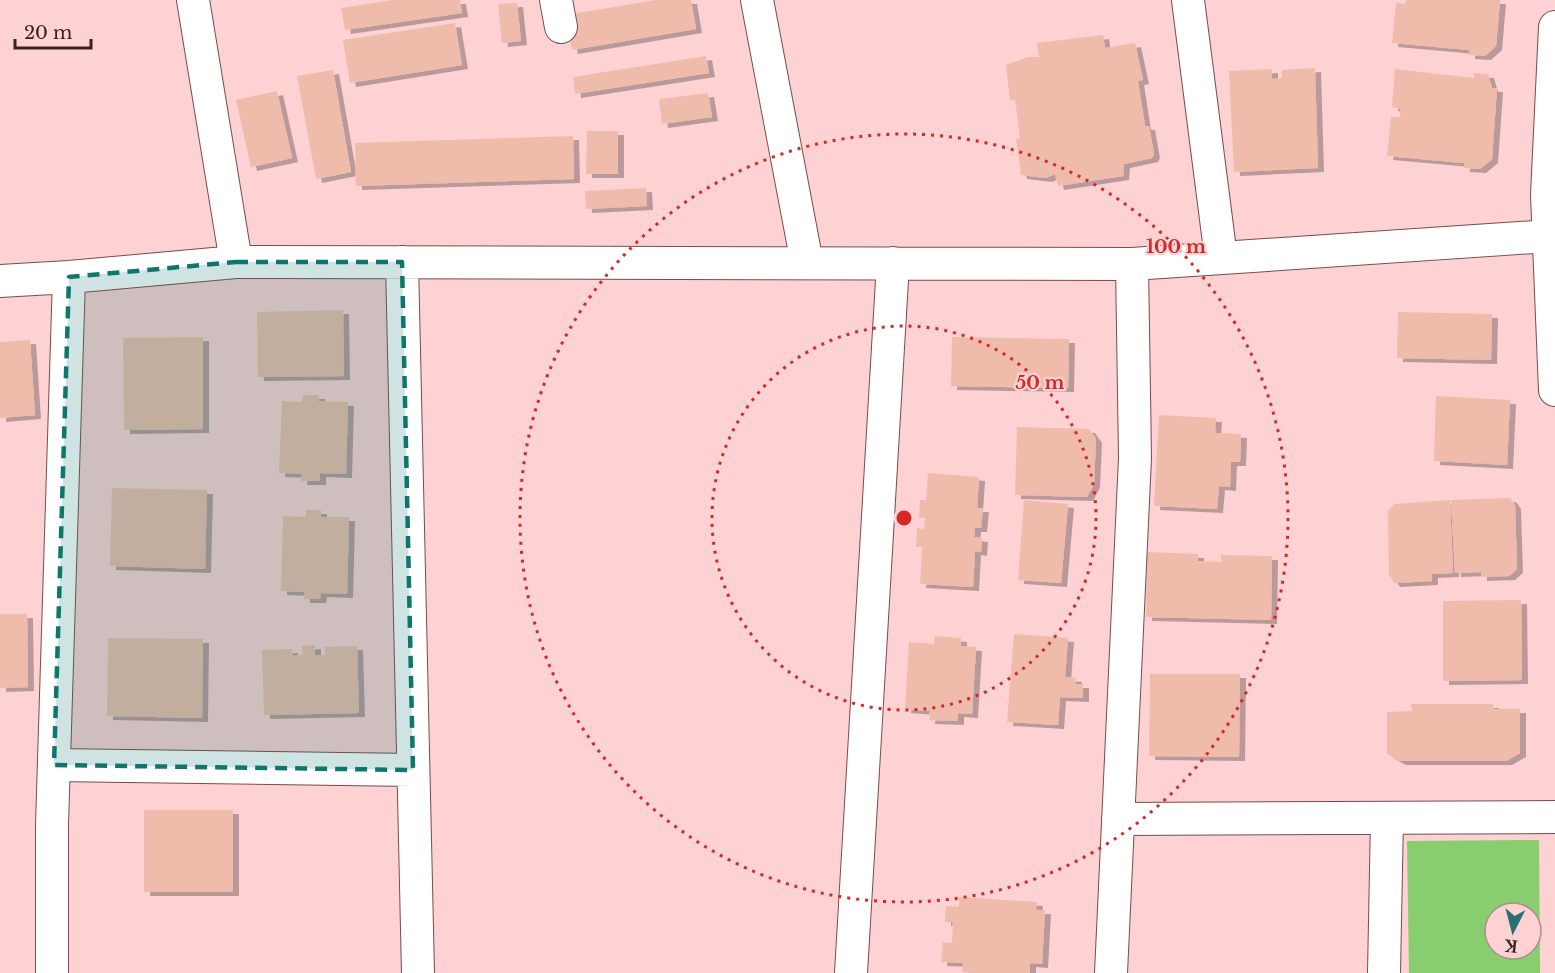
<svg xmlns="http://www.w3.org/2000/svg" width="1555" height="973" viewBox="0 0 1555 973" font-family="'Libre Baskerville',serif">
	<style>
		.green { fill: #88cd6e; fill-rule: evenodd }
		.building { fill: #efbcac; filter: url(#shadow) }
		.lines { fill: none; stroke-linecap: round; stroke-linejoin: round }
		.minor-casing { stroke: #794b4c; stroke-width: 34 }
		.minor { stroke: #fff; stroke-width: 32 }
		.marked { fill: #0f766e; fill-opacity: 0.2; stroke: #0f766e; stroke-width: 4.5; stroke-dasharray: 12 8; stroke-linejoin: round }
		.ring { fill: none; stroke: #d62828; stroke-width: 3; stroke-dasharray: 3 6 }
		.centre { fill: #d62828; stroke: #fed1d2; stroke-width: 3 }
		.ring-label { font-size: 18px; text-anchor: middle; font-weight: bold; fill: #d62828; stroke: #fed1d2; stroke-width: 4.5; stroke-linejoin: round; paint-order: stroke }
	</style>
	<defs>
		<filter id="shadow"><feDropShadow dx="6" dy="4" stdDeviation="0" flood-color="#0004"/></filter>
	</defs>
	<rect width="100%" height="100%" fill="#fed1d2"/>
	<path class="green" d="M1539,840L1540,973H1409L1407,841ZM1495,913H1531V949H1495Z"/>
	<path class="building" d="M393,0H460L462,13L345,30L341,8Z
		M655,0H691L696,29L572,50L566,15Z
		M1406,0H1500L1496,46L1485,56L1469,55V50L1392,43L1396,3L1405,4Z
		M517,3L521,41L502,43L498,4Z
		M455,23L462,65L350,83L343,40Z
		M1103,35L1105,48L1135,43L1143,80L1138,81L1145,126H1149L1154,154L1152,158L1124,164L1123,176L1058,186L1055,174L1046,178L1021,175L1016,139L1020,138L1015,99L1010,101L1006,65L1028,57H1039L1037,43Z
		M706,56L709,73L575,94L573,77Z
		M1315,68L1318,168L1234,172L1229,71L1272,69V79L1282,78V70Z
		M1395,69L1474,78V73L1488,74L1492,88H1497L1492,159L1480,169L1464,168V163L1387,156L1391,117H1400L1401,109L1392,107Z
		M333,70L351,172L316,179L297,76Z
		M277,91L292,158L251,167L236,100Z
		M708,93L712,117L662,124L659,99Z
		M587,131H618V174H586Z
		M573,136L574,179L356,186L355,143Z
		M646,188L647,206L586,209L585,191Z
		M343,310L344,376L258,377L257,312Z
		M1398,312L1492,314L1491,360L1397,358Z
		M203,337V429L124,430L123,338Z
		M952,337L1069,339L1068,388L951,386Z
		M30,340L35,415L0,418V342Z
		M303,395H319V401L348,402L346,474L320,473V481H301L302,474L279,473L282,401L302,402Z
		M1436,396L1510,400L1507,465L1434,461Z
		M1159,415L1216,418L1215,433L1241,434L1240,462H1231L1230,487L1219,486L1217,509L1154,506Z
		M1017,427L1089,429L1096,439L1094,484L1087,497L1015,495Z
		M928,473L979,477L977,508H983L981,528H975L974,537L982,538L981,552L975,551L973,587L920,584L922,547H916L917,528L924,529L925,518H919L920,500H926Z
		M112,488L207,490L205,569L110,566Z
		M1510,498L1515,505L1517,569L1509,576L1481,577V572L1455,573L1451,500Z
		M1024,500L1068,504L1061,583L1018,580Z
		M1450,500L1453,573L1432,574V581L1394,583L1389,575L1388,511L1394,504Z
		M306,510H321V517H349L347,594L321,593L320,599H304V592L281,591L283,516L306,517Z
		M1147,552L1198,554V561L1221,562V555L1272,556L1271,620L1146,617Z
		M1521,600L1522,680L1443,681V601Z
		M0,614H27L28,687L0,688Z
		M1014,634L1068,638L1065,677L1076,678L1075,684H1083V698L1060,697L1058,725L1007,722Z
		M935,636L961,638V646L976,647L972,714L958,713V721L929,720L930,711L905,709L909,642L934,644Z
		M108,638L203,639L202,718L107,716Z
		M315,645V655H325V647L357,646L359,713L264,715L262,650L292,649L293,656L303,655L302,646Z
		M1150,674H1240L1239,757L1149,756Z
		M1411,704H1493L1494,709H1520V753L1506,761H1400L1387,754V712L1412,711Z
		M144,810H233V892H144Z
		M959,897L1037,902L1036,910H1045L1042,964L1030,963V973H982L962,972L963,963L941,962L943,942L952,943L953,922H945L946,906L959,907Z"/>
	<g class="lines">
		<defs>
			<path id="minor" d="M193,0L236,262
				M556,0L561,27
				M757,0L807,263
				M1188,0L1221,258
				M1555,27L1547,195L1555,390
				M402,262L418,973
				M0,281L69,277L236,262L1132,264L1549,236
				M54,765L413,770
				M1118,819L1555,817
				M52,973V825L69,277
				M851,973L893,263
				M1111,973L1135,458L1132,264
				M1384,973L1387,818"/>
		</defs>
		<use href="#minor" class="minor-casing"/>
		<use href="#minor" class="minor"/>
	</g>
	<path class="marked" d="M236,262H402L413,770L54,765L69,277Z"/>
	<g class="ring">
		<circle cx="904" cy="518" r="192"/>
		<circle cx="904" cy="518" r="384"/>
	</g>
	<circle cx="904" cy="518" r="9" class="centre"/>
	<g class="ring-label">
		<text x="1176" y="253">100 m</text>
		<text x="1040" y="389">50 m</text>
	</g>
	<g transform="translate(1513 931) rotate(186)"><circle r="28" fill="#fed1d2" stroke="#ae8b8c" stroke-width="1.5"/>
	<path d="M0-4.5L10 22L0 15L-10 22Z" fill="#267173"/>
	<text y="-9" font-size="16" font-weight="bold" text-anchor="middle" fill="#372323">K</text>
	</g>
	<path d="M15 39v9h76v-9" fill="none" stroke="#372323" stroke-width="3"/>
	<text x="24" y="39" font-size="18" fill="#372323" stroke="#fed1d2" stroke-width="4.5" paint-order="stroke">20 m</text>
</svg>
